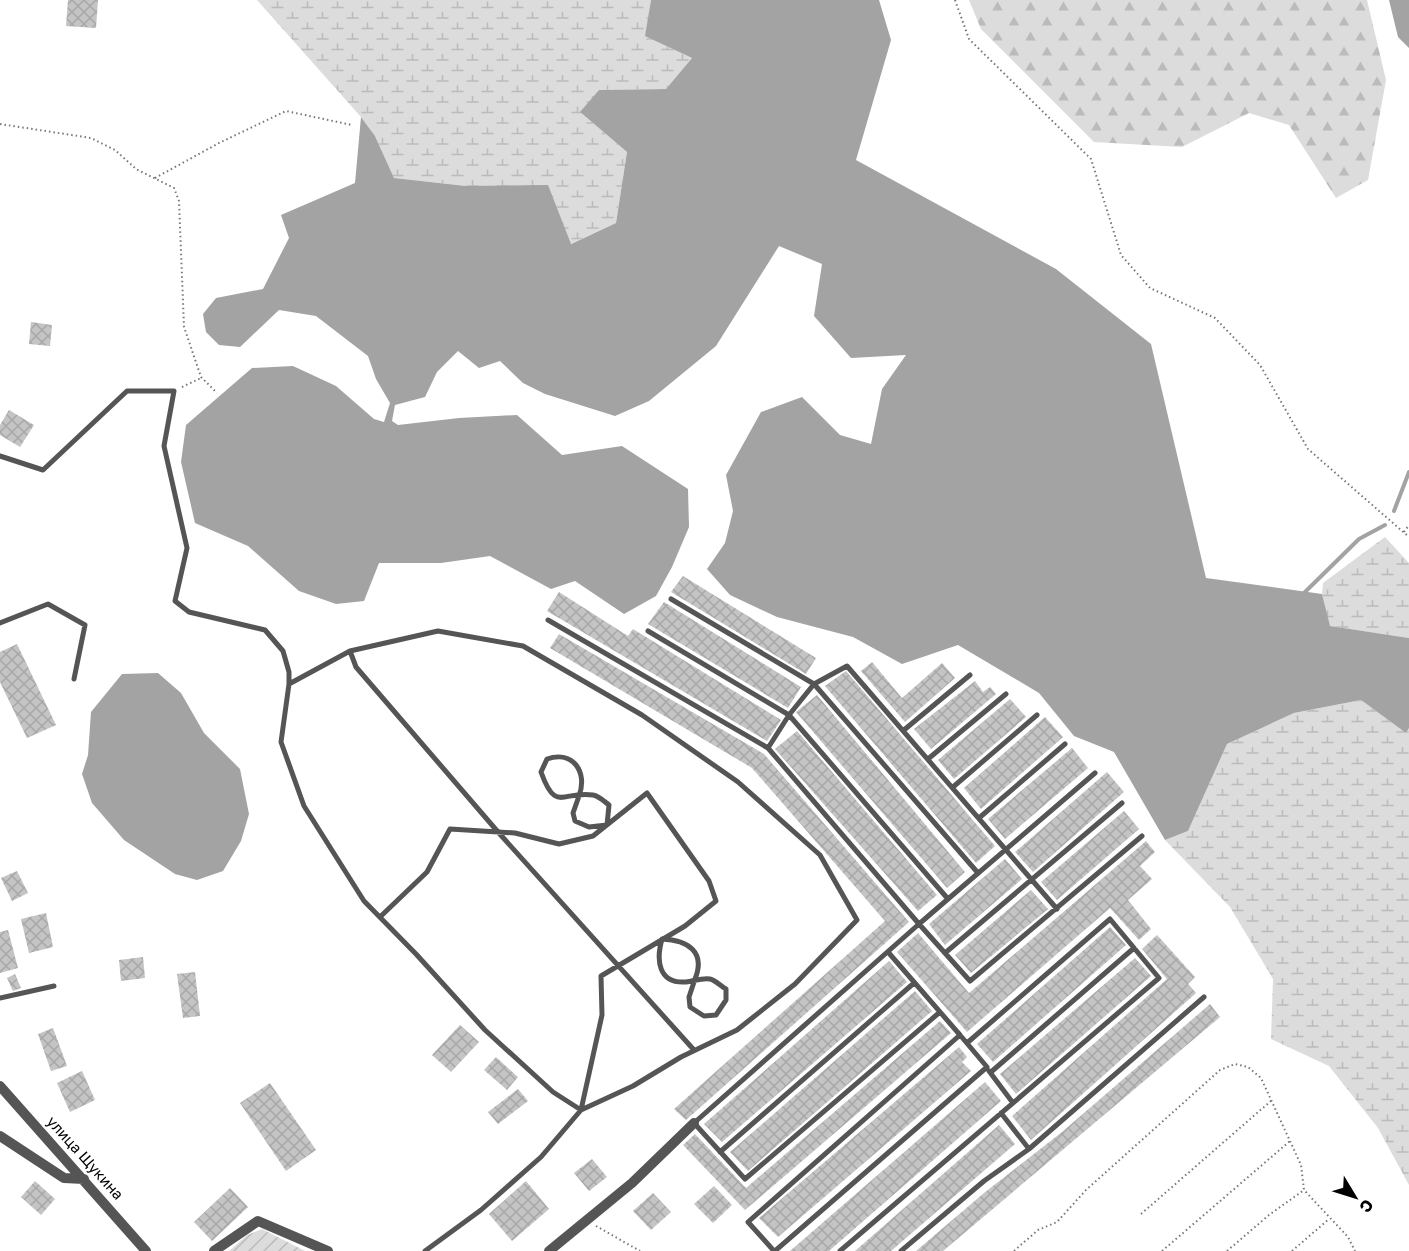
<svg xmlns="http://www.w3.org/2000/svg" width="1409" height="1251" viewBox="0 0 1409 1251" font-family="'Golos Text',sans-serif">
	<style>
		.forest { fill: url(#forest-firs) }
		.wetland { fill: url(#wetland-marsh) }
		.garden { fill: url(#garden-furrows) }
		.water { fill: #a3a3a3 }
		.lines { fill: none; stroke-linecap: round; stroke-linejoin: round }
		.stream { stroke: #a3a3a3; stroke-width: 4 }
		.building { fill: url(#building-cross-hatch) }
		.path { stroke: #777; stroke-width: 2; stroke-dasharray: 1.5 3; stroke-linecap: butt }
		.lane { stroke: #555; stroke-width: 5 }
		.street { stroke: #555; stroke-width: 10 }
		.labels { text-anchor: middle; stroke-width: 4.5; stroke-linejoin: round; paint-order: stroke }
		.street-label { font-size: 15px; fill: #000; stroke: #fff }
	</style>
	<defs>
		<pattern id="forest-firs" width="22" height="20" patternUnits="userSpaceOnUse" patternTransform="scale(1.5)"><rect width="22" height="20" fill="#dcdcdc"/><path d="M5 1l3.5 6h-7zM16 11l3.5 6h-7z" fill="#bbb"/></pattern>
		<pattern id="wetland-marsh" width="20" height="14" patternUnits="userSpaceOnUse" patternTransform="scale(1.5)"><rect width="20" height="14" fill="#dcdcdc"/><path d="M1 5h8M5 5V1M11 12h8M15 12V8" fill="none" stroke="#bbb"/></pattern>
		<pattern id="garden-furrows" width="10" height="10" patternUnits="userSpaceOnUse" patternTransform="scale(1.5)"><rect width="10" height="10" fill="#dcdcdc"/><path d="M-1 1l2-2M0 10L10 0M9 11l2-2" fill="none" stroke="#bbb"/></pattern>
		<pattern id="building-cross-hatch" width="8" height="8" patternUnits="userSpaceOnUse" patternTransform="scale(1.5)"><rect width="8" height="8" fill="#c4c4c4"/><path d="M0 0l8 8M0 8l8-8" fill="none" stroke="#a7a7a7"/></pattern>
	</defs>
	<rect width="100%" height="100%" fill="#fff"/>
	<path class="forest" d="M969,0H1367L1386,80L1368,180L1336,198L1289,125L1249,113L1182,147L1094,142L981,29Z"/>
	<path class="wetland" d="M257,0H651L646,36L692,58L666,89L599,90L581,113L627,152L616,223L570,244L466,186L394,178L375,136L361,117Z
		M1385,537L1409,563V638L1329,626L1322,594L1323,583Z
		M1361,700L1406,733L1409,728V1185L1378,1128L1329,1066L1271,1039L1273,979L1230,907L1165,840L1188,831L1227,744L1294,713Z"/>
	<path class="garden" d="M262,1229L305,1251H229L247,1235Z"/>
	<path class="water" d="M651,0H879L891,40L856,160L1056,269L1151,344L1206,578L1322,594L1330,626L1409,638V728L1406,733L1361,700L1294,713L1227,744L1188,831L1165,840L1114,752L1074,736L1039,693L958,645L902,664L853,637L777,617L730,595L707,569L725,543L733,511L726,475L761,412L802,397L840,435L871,444L882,389L906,355L851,358L814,316L822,264L779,246L716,346L649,401L615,416L545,394L523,383L500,361L479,368L458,351L437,372L425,397L395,405L392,421L398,425L459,418L517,415L562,455L622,446L688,489L689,527L672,567L656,596L624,614L575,581L551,589L490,556L441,563H379L364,601L336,604L299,591L248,546L195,523L181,462L186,425L252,368L293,366L336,386L374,419L384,422L390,403L376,379L368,356L316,316L279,310L240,347L219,345L206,332L203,314L216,298L263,289L289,238L281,215L355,183L361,117L375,136L394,178L466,186L548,185L571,244L616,223L627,152L580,112L599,90L666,89L692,58L645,36Z
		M1389,0H1409V48L1398,37Z
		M158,673L181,693L204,733L240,769L249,814L241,841L223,871L197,880L175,874L124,840L92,803L82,774L88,755L91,712L122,674Z"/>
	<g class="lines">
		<path class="stream" d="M1394,511L1409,472
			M1305,592L1359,539L1385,525"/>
	</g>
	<path class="building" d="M68,0H98L96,28L66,26Z
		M31,322L52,325L50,346L29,344Z
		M9,410L34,425L20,447L0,435V425Z
		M683,576L816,658L806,674L671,592Z
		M559,592L628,636L633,629L781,720L767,741L547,611Z
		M664,602L801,687L788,708L648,624Z
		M559,634L764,754L909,922L686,1120L674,1109L885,921L752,768L550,648Z
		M17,644L56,725L27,738L0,682V652Z
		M872,662L902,698L942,663L955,678L905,722L861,671Z
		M846,671L995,846L976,863L825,686Z
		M975,681L983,692L990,687L996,694L931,749L914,729Z
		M817,695L965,872L947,888L796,712Z
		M1010,699L1026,717L954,779L938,760Z
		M1045,717L1063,737L981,809L964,788Z
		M797,731L937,895L918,911L775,749Z
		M1072,748L1088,768L1005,839L988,819Z
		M1107,772L1124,792L1033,872L1015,852Z
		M1124,811L1139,829L1057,900L1041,882Z
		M1146,841L1155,852L1140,866L1152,879L1128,900L1151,929L1139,940L1110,908L967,1032L897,952L918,933L969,993Z
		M1005,859L1022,879L945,945L929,924Z
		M17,871L28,893L12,901L1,878Z
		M1031,890L1048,909L971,973L955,955Z
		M46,913L53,947L29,953L21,919Z
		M1110,927L1126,945L993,1062L977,1044Z
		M8,930L18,968L0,973V932Z
		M1157,935L1195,977L1188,984L1196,993L1031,1140L1012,1116L1167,979L1142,949Z
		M143,957L145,978L121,981L119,960Z
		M1135,958L1151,976L1016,1094L1000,1074Z
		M889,961L907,982L722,1142L704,1124Z
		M195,972L200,1016L183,1018L177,974Z
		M15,974L21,988L13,991L7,978Z
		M915,991L932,1011L748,1171L730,1152Z
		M1210,1004L1220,1017L943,1251H916L984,1193L1062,1132Z
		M940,1021L951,1033L745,1210L683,1145L695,1134L746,1188Z
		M460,1025L479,1042L451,1072L432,1055Z
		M53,1028L67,1066L51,1071L38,1034Z
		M959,1047L967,1057L962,1062L971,1071L778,1237L759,1218Z
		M496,1057L518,1077L507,1090L484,1070Z
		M82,1071L95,1100L70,1112L57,1083Z
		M985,1082L1001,1101L829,1251H790Z
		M270,1083L316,1150L286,1171L240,1103Z
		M518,1089L528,1101L498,1124L488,1112Z
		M999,1125L1015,1144L891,1251H855Z
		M592,1159L607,1177L589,1191L574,1173Z
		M35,1181L55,1199L41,1215L21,1197Z
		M526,1181L549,1209L512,1241L489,1214Z
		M714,1186L732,1205L713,1223L694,1204Z
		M230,1188L248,1207L212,1241L194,1222Z
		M653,1193L671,1212L651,1230L633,1211Z"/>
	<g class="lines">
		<path class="path" d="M955,0L969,39L1091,159L1121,255L1150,288L1215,318L1260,365L1308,449L1409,537
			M0,124L91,138L115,150L136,169L174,188L179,201L184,327L201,377L217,393
			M155,178L219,143L286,111L352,125
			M182,387L201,378
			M1404,532L1409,525
			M1141,1214L1272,1100
			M596,1226L640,1251
			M1014,1251L1038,1230L1057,1222L1086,1190L1220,1070L1235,1064L1248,1067L1261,1078L1301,1165L1304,1190L1348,1237L1355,1251
			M1162,1251L1290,1141
			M1227,1251L1269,1215L1304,1190
			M1292,1251L1329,1219"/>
		<path class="lane" d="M0,456L43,470L127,391H174L164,446L187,548L175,601L189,612L265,630L283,651L289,672V684L281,742L304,806L364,901L416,954L485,1030L553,1092L581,1110L541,1157L481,1210L425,1251
			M671,599L814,684L789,715L948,899L919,924L970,981L1142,836
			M548,620L768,748L919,924L694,1123L745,1179L940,1012
			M0,623L48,604L85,625L74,679
			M648,631L789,715L768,748
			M350,651L356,667L498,832L694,1050
			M289,684L350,651L438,631L523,646L642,715L738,782L820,855L857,920L795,984L737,1030L681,1057L633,1086L581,1110
			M904,730L970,675
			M928,759L1006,694
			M953,787L1037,715
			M579,796C588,772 573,750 547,759L541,772C556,814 563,790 593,795C599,796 605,802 609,805L607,825L589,827L575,821L573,813L579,796
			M979,818L1065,744
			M978,873L814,684L847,666L1057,909
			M948,899L1095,773
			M380,917L427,872L450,829L515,833L559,844L593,836L647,793L709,881L716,901L685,926L601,976L602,1015L581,1110
			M945,953L1122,803
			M695,979C706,952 688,940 662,939C656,960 658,984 686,982C694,981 701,978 710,979C715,980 721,986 726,989V1000L716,1015L704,1016L690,1007L689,997L695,979
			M0,998L54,986
			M989,1071L1013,1103
			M991,1072L1134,948
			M1001,1113L1029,1149
			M720,1152L914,983
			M774,1251L748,1222L960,1035L888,952
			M775,1251L987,1067L960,1035
			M840,1251L1159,978L1110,919L967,1043
			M901,1251L984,1181L1029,1149L1204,997"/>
		<path class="street" d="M0,1086L146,1251
			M0,1136L64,1178L84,1179
			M214,1251L258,1221L328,1251
			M549,1251L632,1183L694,1123"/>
	</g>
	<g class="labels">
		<g class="street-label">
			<text transform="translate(85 1158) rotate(48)" y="5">улица Щукина</text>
		</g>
	</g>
	<g transform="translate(1355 1197) rotate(128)" stroke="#ffffff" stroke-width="4.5" paint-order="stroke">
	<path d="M0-4.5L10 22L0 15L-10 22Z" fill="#000000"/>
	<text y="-9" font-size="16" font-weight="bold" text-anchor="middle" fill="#000000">С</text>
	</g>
</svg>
